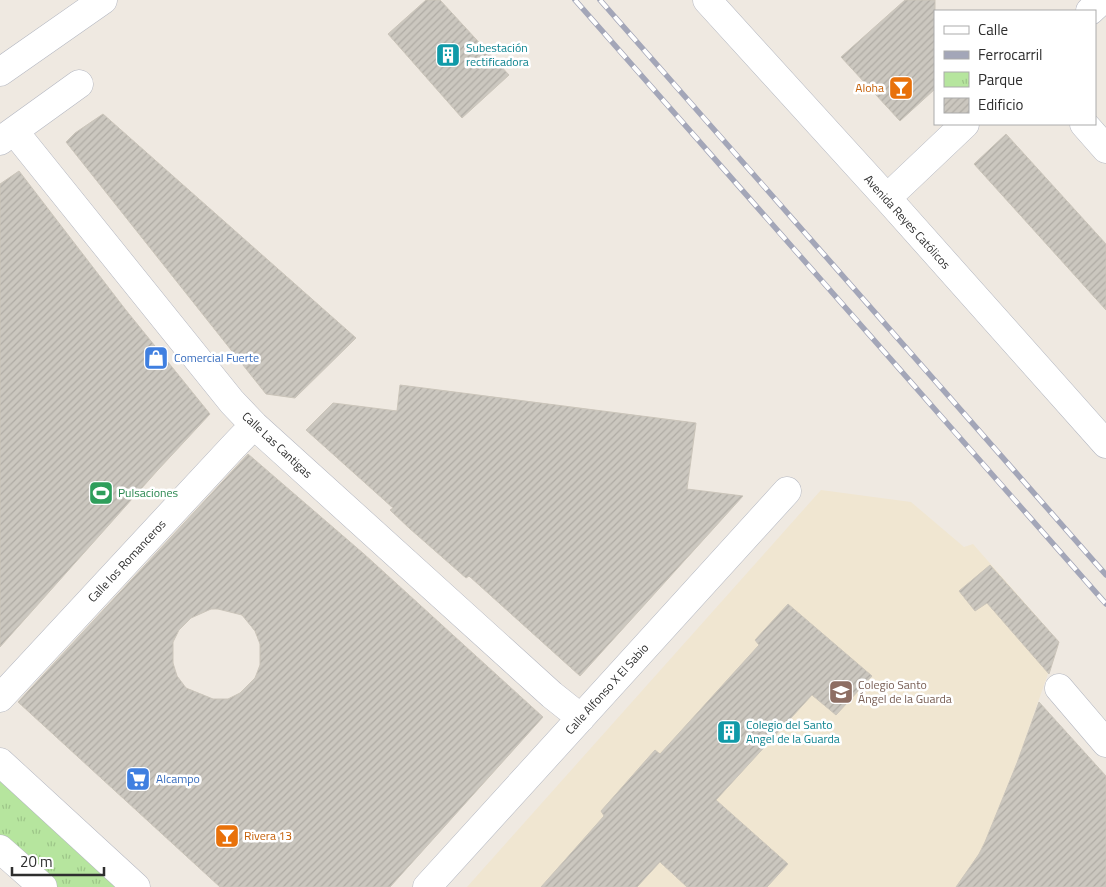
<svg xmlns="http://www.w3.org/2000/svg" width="1106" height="887" viewBox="0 0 1106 887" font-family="'Titillium Web',sans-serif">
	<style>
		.education { fill: #f0e6d1 }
		.park { fill: url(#park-tufts) }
		.building { fill: url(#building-hatch); stroke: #cbc5ba; fill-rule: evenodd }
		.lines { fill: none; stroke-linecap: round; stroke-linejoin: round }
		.street-casing { stroke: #b4b7c1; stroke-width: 29 }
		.secondary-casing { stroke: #b4b7c1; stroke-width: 29 }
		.street { stroke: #fff; stroke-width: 28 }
		.secondary { stroke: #fff; stroke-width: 28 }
		.rail-casing { stroke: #a3a6b8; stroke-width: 5.5 }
		.rail { stroke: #fff; stroke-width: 4; stroke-dasharray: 11; stroke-linecap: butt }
		.labels { text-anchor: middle; stroke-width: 5; stroke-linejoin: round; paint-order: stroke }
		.culture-label { font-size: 12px; fill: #0d838f; stroke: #fff; text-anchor: start }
		.food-label { font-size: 12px; fill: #c56008; stroke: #fff; text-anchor: end }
		.street-label { font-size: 12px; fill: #2e2e2e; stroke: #fff }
		.shop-label { font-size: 12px; fill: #366cbe; stroke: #fff; text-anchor: start }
		.leisure-label { font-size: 12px; fill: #27864d; stroke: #fff; text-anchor: start }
		.education-label { font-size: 12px; fill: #785e54; stroke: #fff; text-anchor: start }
	</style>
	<defs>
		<pattern id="park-tufts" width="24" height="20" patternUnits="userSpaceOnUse" patternTransform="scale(1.25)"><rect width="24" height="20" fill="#b6e59e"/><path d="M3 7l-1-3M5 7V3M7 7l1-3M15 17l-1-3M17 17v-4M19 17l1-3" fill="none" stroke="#9dc588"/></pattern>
		<pattern id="building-hatch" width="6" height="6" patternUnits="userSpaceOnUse" patternTransform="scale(1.25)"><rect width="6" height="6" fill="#cbc7bf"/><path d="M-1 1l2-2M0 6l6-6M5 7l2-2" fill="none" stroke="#afaba4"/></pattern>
	</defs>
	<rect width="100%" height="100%" fill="#efe9e1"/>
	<path class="education" d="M821,490L911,502L964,547L973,544L1059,642L1020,754L985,842L979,854L956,887H467Z"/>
	<path class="park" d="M0,761L136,887H48L0,843Z"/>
	<path class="building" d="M426,0H440L509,75L462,118L388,34Z
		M905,0H935V89L900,121L841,57Z
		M103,114L356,338L295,398L266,394L66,142L75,133Z
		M1006,134L1106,244V310L974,164Z
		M19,171L125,309L210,414L157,471L0,647V184Z
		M400,385L696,423L687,489L743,496L580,676L469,576L466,578L409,528L390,510L393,508L306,430L333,403L397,411Z
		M248,454L364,554L543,717L390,887H220L18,702ZM211,609H218L242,615L255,631L260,644V665L255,678L240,693L228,699H213L186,688L177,676L173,663V642L179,630L191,618Z
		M990,565L1059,642L1049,674L987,603L975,611L959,591Z
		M788,604L872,676L836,715L812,695L716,800L788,864L767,887H687L660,862L637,887H541L604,816L601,811L655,750L660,754L759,645L755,640Z
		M1039,702L1106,776V887H956L979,854L985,842L1017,763Z"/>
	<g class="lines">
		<defs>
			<path id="street" d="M707,0L887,198L1106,444
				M1090,11L1102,0
				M1084,124L1106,149
				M14,131L232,402L254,425L552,695L581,718
				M0,141L79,84
				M887,198L965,124
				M1059,688L1106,743
				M0,698L232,448L254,425
				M427,887L787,491"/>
			<path id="secondary" d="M0,72L103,0
				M0,762L136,887
				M0,849L43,887"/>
		</defs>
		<use href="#street" class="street-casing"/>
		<use href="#secondary" class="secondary-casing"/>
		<use href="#street" class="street"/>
		<use href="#secondary" class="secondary"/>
		<defs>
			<path id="rail" d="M575,0L1106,604
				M600,0L1106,575"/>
		</defs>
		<use href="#rail" class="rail-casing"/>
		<use href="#rail" class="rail"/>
	</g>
	<defs>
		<symbol id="building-square" viewBox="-11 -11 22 22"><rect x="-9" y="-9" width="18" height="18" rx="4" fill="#0f9aa8" stroke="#fff"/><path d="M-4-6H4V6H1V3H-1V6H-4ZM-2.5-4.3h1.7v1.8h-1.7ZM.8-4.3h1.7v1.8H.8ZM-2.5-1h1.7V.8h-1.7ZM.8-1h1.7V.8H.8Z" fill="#fff"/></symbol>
		<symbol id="bar-square" viewBox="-11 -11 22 22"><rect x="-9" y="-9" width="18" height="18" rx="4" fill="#e8710a" stroke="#fff"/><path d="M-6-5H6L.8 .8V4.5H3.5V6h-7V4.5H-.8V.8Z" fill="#fff"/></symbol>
		<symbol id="shop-square" viewBox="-11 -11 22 22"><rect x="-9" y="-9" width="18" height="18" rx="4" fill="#3f7fe0" stroke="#fff"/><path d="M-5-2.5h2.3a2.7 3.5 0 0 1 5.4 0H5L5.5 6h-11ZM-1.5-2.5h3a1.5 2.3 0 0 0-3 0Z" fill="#fff"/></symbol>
		<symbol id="stadium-square" viewBox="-11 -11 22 22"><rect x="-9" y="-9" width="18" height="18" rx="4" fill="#2e9e5b" stroke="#fff"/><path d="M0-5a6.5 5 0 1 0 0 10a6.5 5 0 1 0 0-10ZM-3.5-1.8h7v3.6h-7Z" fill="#fff"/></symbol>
		<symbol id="school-square" viewBox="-11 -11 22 22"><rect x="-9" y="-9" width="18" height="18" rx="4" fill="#8d6e63" stroke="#fff"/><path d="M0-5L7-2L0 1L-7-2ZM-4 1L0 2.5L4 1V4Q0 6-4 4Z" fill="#fff"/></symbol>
		<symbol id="supermarket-square" viewBox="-11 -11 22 22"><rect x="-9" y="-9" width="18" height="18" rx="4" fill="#3f7fe0" stroke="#fff"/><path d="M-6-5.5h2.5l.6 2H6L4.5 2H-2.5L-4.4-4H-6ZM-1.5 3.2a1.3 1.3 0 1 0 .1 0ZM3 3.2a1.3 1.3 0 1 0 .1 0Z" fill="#fff"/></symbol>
	</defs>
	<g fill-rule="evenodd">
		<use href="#building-square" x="434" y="41" width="28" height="28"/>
		<use href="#bar-square" x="887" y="74" width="28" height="28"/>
		<use href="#shop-square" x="142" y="344" width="28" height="28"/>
		<use href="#stadium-square" x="87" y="479" width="28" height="28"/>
		<use href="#school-square" x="827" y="678" width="28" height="28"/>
		<use href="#building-square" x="715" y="718" width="28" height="28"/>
		<use href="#supermarket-square" x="124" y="765" width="28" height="28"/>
		<use href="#bar-square" x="213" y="822" width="28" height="28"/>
	</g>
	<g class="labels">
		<g class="culture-label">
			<text x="466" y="52">Subestación<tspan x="466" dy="14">rectificadora</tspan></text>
			<text x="746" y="729">Colegio del Santo<tspan x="746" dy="14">Angel de la Guarda</tspan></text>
		</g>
		<g class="food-label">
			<text x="884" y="92">Aloha</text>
			<text x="244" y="840" text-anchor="start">Rivera 13</text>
		</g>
		<g class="street-label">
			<text transform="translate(907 222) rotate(48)" y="4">Avenida Reyes Católicos</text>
			<text transform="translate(277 445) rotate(43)" y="4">Calle Las Cantigas</text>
			<text transform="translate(127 561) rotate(-47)" y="4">Calle los Romanceros</text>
			<text transform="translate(607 689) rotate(-48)" y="4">Calle Alfonso X El Sabio</text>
		</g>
		<g class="shop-label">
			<text x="174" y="362">Comercial Fuerte</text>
			<text x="156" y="783">Alcampo</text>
		</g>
		<g class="leisure-label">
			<text x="118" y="497">Pulsaciones</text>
		</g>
		<g class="education-label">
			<text x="858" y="689">Colegio Santo<tspan x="858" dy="14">Ángel de la Guarda</tspan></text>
		</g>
	</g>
	<rect x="934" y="10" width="162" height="115" fill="#ffffff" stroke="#ababab"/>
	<rect x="944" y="26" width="25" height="8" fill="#ffffff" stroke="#ababab"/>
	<text x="978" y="35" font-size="15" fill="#2e2e2e">Calle</text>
	<rect x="944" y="51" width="25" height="8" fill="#a3a6b8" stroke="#ababab"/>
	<text x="978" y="60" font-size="15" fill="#2e2e2e">Ferrocarril</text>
	<rect x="944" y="72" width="25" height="15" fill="url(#park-tufts)" stroke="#ababab"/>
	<text x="978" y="85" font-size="15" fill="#2e2e2e">Parque</text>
	<rect x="944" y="98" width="25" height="15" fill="url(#building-hatch)" stroke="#ababab"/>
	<text x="978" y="110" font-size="15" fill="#2e2e2e">Edificio</text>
	<path d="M12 867v8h92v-8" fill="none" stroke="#2e2e2e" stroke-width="2.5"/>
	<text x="20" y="867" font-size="15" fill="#2e2e2e" stroke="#ffffff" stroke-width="4" paint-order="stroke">20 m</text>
</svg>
